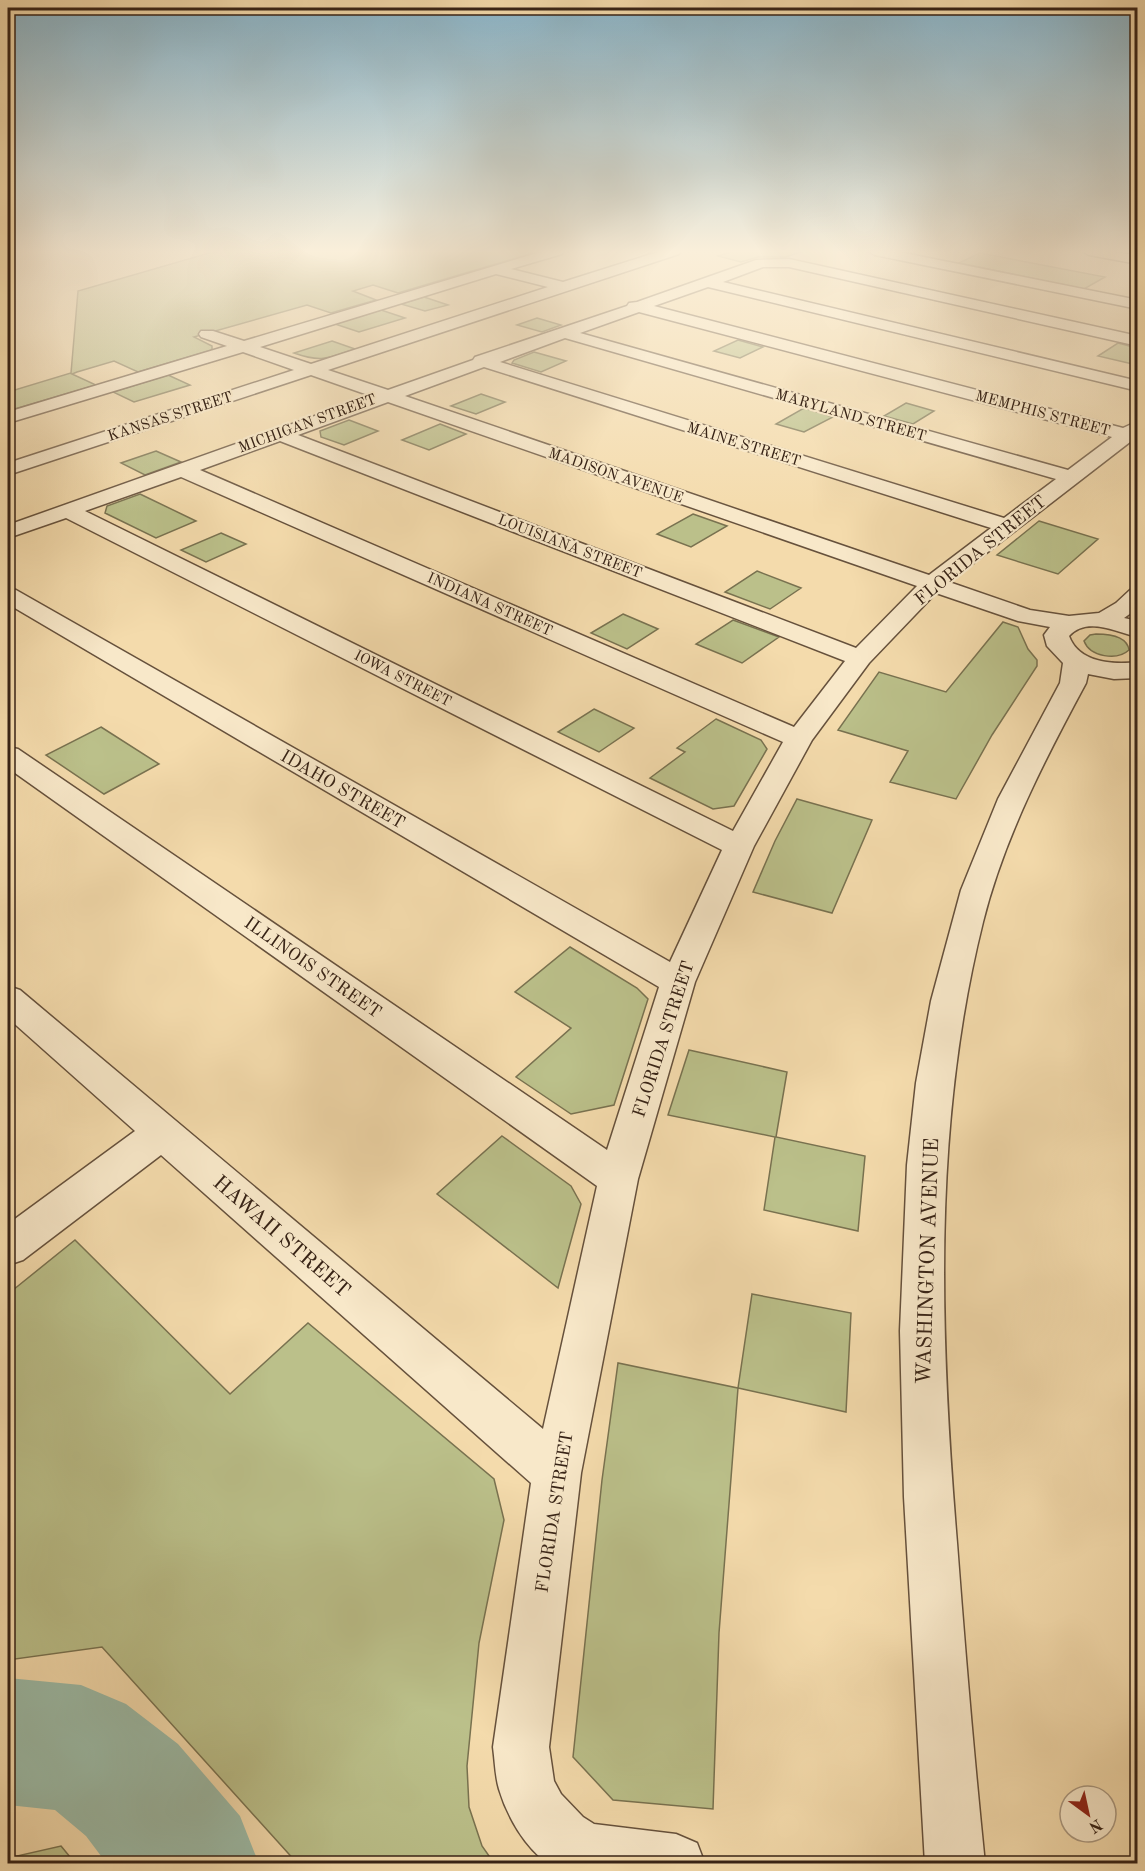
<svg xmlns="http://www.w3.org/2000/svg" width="1145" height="1871" viewBox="0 0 1145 1871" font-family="'Old Standard TT',serif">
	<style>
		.green { fill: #bbc08a; stroke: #797250; stroke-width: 1.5 }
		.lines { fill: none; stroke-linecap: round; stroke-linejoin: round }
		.river { fill: #9cbba7; fill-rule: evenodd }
		.minor-casing { stroke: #66513c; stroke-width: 3 }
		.major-casing { stroke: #372316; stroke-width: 3 }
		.minor { fill: #f8e8c9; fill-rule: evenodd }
		.major { fill: #f4dbac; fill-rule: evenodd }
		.labels { text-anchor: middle; stroke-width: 4.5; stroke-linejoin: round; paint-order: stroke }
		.far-street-label { font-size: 15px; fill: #372316; stroke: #f8e8c9 }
		.street-label { font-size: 18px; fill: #372316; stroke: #f8e8c9 }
		.near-street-label { font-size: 21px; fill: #372316; stroke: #f8e8c9 }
	</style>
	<rect width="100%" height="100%" fill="#f4dbac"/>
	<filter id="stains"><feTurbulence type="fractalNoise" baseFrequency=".00333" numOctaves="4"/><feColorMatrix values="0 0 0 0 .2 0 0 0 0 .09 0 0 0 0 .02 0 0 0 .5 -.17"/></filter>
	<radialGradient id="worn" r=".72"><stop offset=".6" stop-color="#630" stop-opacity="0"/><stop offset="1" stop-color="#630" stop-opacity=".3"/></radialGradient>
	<path class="green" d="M216,251H540L398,293L373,285L353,291L376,300L331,313L307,305L194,337L212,346V350L138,372L114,361L77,372L72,374L96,385L8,411V392L71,373L78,291Z
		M734,251H803L786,257H758L741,262L718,256Z
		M980,253L1105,277L1084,289L959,263Z
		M424,297L448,305L425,311L401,304Z
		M381,310L405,318L359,332L335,324Z
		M537,318L561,325L542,332L517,325Z
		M738,340L763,347L740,358L714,351Z
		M332,341L355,349C328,358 322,363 294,353Z
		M1118,343L1137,348V365L1098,356Z
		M534,352L566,361L541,372L512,363L514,360Z
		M168,375L190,385L134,402L113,392Z
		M481,394L505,402L476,414L451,406Z
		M906,403L934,411L913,424L884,416Z
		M804,408L833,417L804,432L776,424Z
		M349,420L378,431L344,445L321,437L320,431Z
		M440,424L466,434L429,450L402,440Z
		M156,451L181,462L145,475L121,463Z
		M140,494L196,521L156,538L105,513L107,506Z
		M693,514L727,526L691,547L657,534Z
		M1039,521L1098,539L1058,574L997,555Z
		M221,533L246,544L206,562L181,550Z
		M757,571L801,588L770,609L725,592Z
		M623,614L658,629L627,649L591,633Z
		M733,620L779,637L742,663L696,644Z
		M1003,622L1018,627L1028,649L1037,660V666L992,735L956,799L890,782L908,751L838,730L879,672L946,692Z
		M1096,634C1108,634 1127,636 1129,650C1117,661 1090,657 1084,641L1090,635Z
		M594,709L634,728L599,752L558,732Z
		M716,719L761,740L767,749L734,806L713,809L650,778L685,752L677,748Z
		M101,727L159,764L104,794L46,755Z
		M797,799L872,820L832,913L753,892L775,841Z
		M570,947L637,988L648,999L614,1105L571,1114L516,1077L571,1028L515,992Z
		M689,1050L787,1072L776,1137L865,1156L858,1231L764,1210L775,1137L668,1115Z
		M502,1136L571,1186L581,1204L558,1288L437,1194Z
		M75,1240L230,1394L308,1323L494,1479L504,1520L479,1643L467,1766L469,1807L482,1846L494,1863H297L102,1647L8,1660V1294Z
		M752,1294L851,1313L846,1412L738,1388L719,1633L713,1809L613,1800L573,1757L602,1480L618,1363L738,1388Z
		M61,1846L75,1863H8V1858Z"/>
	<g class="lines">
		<path class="river" d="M8,1678L81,1685L126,1704L178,1744L240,1816L259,1864H107L86,1836L55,1810L8,1805Z"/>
		<defs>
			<path id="minor" d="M544,251H564L562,254L511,269L563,282L661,251H681L679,254L328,370L388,390L473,360L475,357L627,306L629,303L637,302L756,260L789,259L1138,336V346L789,267H763L723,282L1138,381V391L708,287L654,306L1123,428L1138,421V444L1130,442L949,582L1030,610L1069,616L1099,613L1116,603L1130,590L1138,588V608L1124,618L1138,621V637C1116,632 1087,616 1069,636C1079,663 1113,665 1138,662V678L1114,679L1088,674L1086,683C1045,759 1004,838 983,922C932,1126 940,1336 957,1543C965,1650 974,1757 985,1864H925L904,1497L900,1331L907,1165L916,1083L931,1001L961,890L998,799L1060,683L1063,663L1047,646L1044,635L1050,627L1018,621L936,593L869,663L812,740L754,846L695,982L638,1179L581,1473L549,1747L554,1781L561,1794L583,1817L594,1824L676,1834L697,1843L705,1864H549C525,1848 507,1816 499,1789C495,1776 495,1761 493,1747L531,1483L161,1155L23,1260L8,1265V1224L135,1131L8,1018V986L20,990L543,1429L597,1186L8,768V747L18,749L607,1150L659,987L8,604V588L16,590L670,962L722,850L66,518L8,538V525L371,396L311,375L8,475V463L294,370L243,352L8,423V412L227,346L201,337L199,334L201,331H213L244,341ZM496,274L548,287L311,364L260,347ZM639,312L1112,437L1068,470L580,333ZM565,338L1056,479L1004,518L500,362ZM484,367L991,528L929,575L405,396ZM388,402L917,586L856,648L298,435ZM280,441L845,661L794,727L200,470ZM181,477L783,742L733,831L85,511Z
				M868,251H894L1138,300V309L875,255Z"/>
			<path id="major" d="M1082,251H1110L1138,256V264L1089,255Z"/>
		</defs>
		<use href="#minor" class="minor-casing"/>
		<use href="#major" class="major-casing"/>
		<use href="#minor" class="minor"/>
		<use href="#major" class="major"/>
	</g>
	<linearGradient id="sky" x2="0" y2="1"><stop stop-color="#89b7ce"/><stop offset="0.49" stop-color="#faefda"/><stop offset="1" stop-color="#faefda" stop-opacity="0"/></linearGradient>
	<rect width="1145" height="513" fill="url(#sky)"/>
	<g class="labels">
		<g class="far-street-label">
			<text transform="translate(1043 413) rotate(15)" y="5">MEMPHIS STREET</text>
			<text transform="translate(851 415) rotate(16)" y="5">MARYLAND STREET</text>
			<text transform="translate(170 416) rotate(-18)" y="5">KANSAS STREET</text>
			<text transform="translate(307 423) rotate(-20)" y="5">MICHIGAN STREET</text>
			<text transform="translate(744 444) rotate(17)" y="5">MAINE STREET</text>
			<text transform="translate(616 475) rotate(19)" y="5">MADISON AVENUE</text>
			<text transform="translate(570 546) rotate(21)" y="5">LOUISIANA STREET</text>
			<text transform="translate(490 604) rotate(24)" y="5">INDIANA STREET</text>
			<text transform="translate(403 678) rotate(27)" y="5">IOWA STREET</text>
		</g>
		<g class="street-label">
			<text transform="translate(980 550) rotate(-39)" y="6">FLORIDA STREET</text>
			<text transform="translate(343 789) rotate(30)" y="6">IDAHO STREET</text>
			<text transform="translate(313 967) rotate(35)" y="6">ILLINOIS STREET</text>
			<text transform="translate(663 1039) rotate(-72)" y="6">FLORIDA STREET</text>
			<text transform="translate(554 1512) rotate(-81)" y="6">FLORIDA STREET</text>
		</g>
		<g class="near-street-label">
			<text transform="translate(282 1236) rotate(41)" y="7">HAWAII STREET</text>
			<text transform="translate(927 1261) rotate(-88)" y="7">WASHINGTON AVENUE</text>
		</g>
	</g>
	<rect width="1145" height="1871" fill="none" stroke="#f4dbac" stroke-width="30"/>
	<rect x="9" y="9" width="1127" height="1853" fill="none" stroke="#372316" stroke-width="3"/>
	<rect x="15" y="15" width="1115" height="1841" fill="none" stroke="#372316" stroke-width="1.5"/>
	<g transform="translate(1088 1814) rotate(147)"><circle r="28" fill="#f8e8c9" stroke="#ab9981" stroke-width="1.5"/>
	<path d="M0-4.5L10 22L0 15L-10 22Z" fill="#8f2418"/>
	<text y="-9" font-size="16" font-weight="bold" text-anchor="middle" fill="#372316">N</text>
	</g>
	<rect width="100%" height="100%" filter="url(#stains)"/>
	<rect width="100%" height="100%" fill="url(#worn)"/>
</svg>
